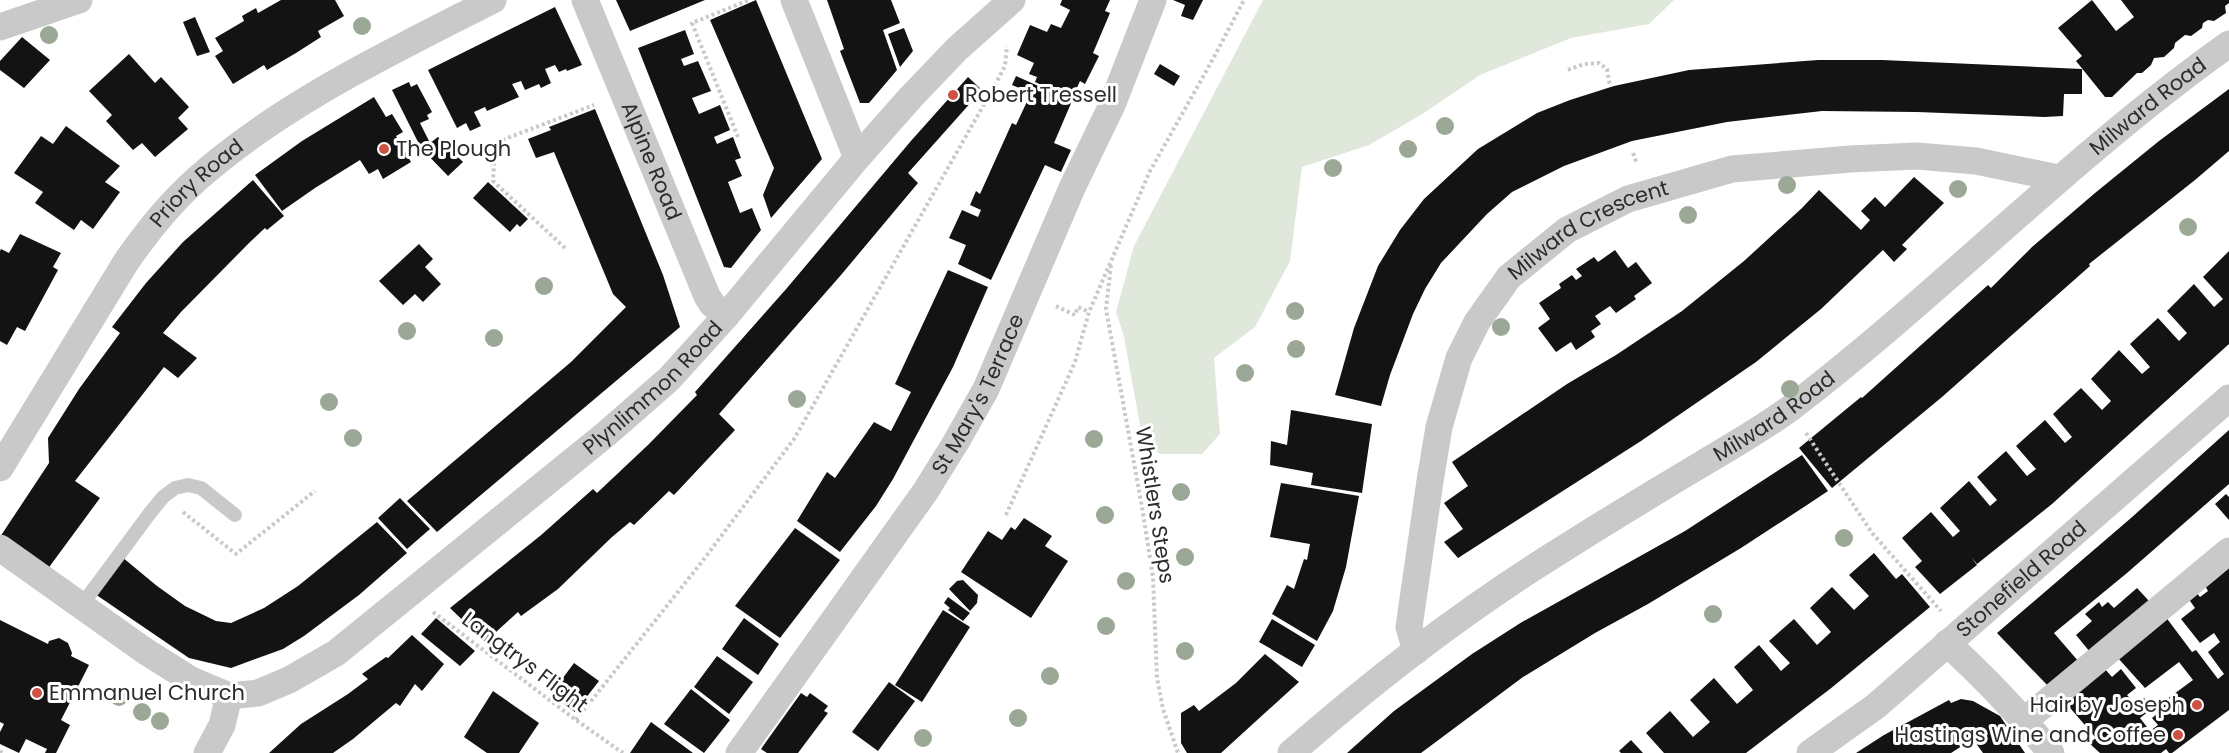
<svg xmlns="http://www.w3.org/2000/svg" width="2229" height="753" viewBox="0 0 2229 753" font-family="Poppins,sans-serif">
	<style>
		.green { fill: #dfe8db }
		.building { fill: #131313 }
		.lines { fill: none; stroke-linecap: round; stroke-linejoin: round }
		.path { stroke: #c9c9c9; stroke-width: 4; stroke-dasharray: 3 3; stroke-linecap: butt }
		.service { stroke: #c9c9c9; stroke-width: 14 }
		.minor { stroke: #c9c9c9; stroke-width: 27 }
		.tree { fill: #9ba895 }
		.poi-dot { fill: #ce5243; stroke: #fff; stroke-width: 2 }
		.labels { text-anchor: middle; stroke-width: 6; stroke-linejoin: round; paint-order: stroke }
		.poi-label { font-size: 21px; fill: #2c2c2c; stroke: #fff; text-anchor: start }
		.street-label { font-size: 21px; fill: #2c2c2c; stroke: #fff }
	</style>
	<rect width="100%" height="100%" fill="#fff"/>
	<path class="green" d="M1263,0H1674L1649,24L1571,38L1480,75L1424,113L1369,145L1302,167L1290,261L1255,327L1214,358L1220,434L1202,454H1161L1144,447L1124,337L1116,312L1134,246Z"/>
	<path class="building" d="M281,0H335L344,16L318,31L321,37L296,53L267,70L264,65L233,84L215,56L223,51L215,38L244,21L242,16L256,8L258,13Z
		M616,0H705L630,31Z
		M756,0L822,159L771,218L763,195L774,168L710,20Z
		M827,0H891L900,23L883,30L897,70L869,103H860L840,51L844,49Z
		M1062,0H1110L1105,11L1110,13L1093,53L1099,56L1085,84L1080,81L1072,99L1035,82L1037,77L1029,74L1034,63L1017,55L1030,25L1047,32L1051,24L1061,28L1070,10L1060,5Z
		M1173,0H1203L1193,20L1181,16L1185,5Z
		M2092,0L2116,31L2134,17L2121,0H2229V3L2225,6L2226,13L2214,21L2208,20L2203,23L2202,28L2191,36L2185,35L2175,43L2174,48L2164,57L2154,58L2151,65L2142,73H2137L2112,97H2105L2076,61L2082,56L2058,28Z
		M555,7L582,65L567,71L566,69L559,72L555,65L545,69L551,83L541,88L539,84L525,90L521,81L512,84L519,97L487,111L485,107L474,112L481,126L470,131L466,123L457,128L428,70Z
		M195,17L210,52L197,56L183,22Z
		M904,28L913,51L900,67L888,34Z
		M685,30L694,54L681,59L684,66L698,61L711,91L692,98L699,114L720,105L730,130L714,137L717,144L733,137L741,158L735,160L742,176L728,182L740,213L752,208L761,230L731,268L724,267L638,48Z
		M22,37L50,60L24,88L0,70V61Z
		M129,54L155,83L161,77L189,107L178,118L188,129L155,157L142,143L133,150L106,121L112,115L89,91Z
		M1818,60H1882L2082,69V94H2064L2063,116L2044,117L1917,112L1822,111L1727,122L1632,141L1564,166L1512,192L1487,214L1441,263L1425,289L1413,314L1390,375L1381,406L1335,395L1354,328L1378,266L1400,230L1424,199L1478,149L1537,113L1570,100L1614,86L1689,70Z
		M1160,64L1180,76L1174,86L1154,74Z
		M1016,76L1072,101L1054,143L1071,150L1061,172L1045,165L991,280L958,264L966,245L949,238L962,210L978,217L981,210L970,205L976,191L980,194L1012,123L1016,125L1031,93L1012,85Z
		M968,77L982,90L908,173L918,183L841,275L719,414L735,430L674,495L669,491L634,525L630,522L612,537L558,589L521,616L518,612L485,642L450,608L540,536L593,489L597,493L649,444L697,395L695,392L787,288L910,142Z
		M409,82L411,87L417,84L432,112L427,115L429,119L420,123L430,143L438,137L463,162L448,176L421,148L392,90Z
		M2229,89V151L2195,180L2089,264L2090,266L1942,397L1832,488L1799,448L1861,397L1862,398L1988,285L1991,288L2032,247L2095,193L2159,141Z
		M374,97L386,117L392,114L403,132L396,136L411,162L383,179L378,169L369,174L360,160L315,188L282,211L255,175L302,141Z
		M595,109L663,275L680,327L437,532L407,501L571,362L626,307L613,294L554,152L536,158L528,139L551,130L549,127Z
		M66,126L120,166L105,182L120,192L93,229L81,220L74,230L35,203L43,192L14,173L41,136L53,144Z
		M1914,177L1944,203L1902,245L1907,249L1894,262L1883,250L1821,309L1756,362L1641,441L1458,558L1444,542L1463,529L1444,503L1468,486L1452,462L1567,384L1616,355L1682,311L1744,261L1802,208L1819,190L1861,230L1870,220L1861,211L1875,197L1885,207Z
		M253,180L284,216L267,230L265,228L250,242L181,312L163,333L197,358L178,378L164,367L75,481L100,498L47,570L0,537L49,463L48,438L79,389L120,333L112,327L146,283L183,242Z
		M488,182L528,219L520,227L517,224L510,232L473,198Z
		M20,234L61,253L53,267L58,270L25,331L17,327L7,345L0,341V251L1,249L9,253Z
		M419,244L433,259L425,267L441,284L423,302L415,294L403,305L379,281Z
		M1615,250L1628,268L1636,262L1652,283L1634,296L1636,299L1616,313L1610,306L1595,316L1601,324L1591,331L1595,337L1576,350L1571,342L1556,352L1538,328L1550,319L1539,303L1561,288L1559,284L1572,275L1576,280L1582,276L1576,269L1594,257L1598,262Z
		M2229,251V344L2052,504L1977,564L1971,557L1977,565L1940,594L1915,567L1922,561L1902,538L1931,512L1953,537L1960,531L1940,508L1969,481L1990,506L1997,500L1977,477L2006,451L2027,476L2036,469L2016,446L2045,420L2065,443L2072,437L2053,414L2081,388L2102,410L2111,401L2091,379L2119,350L2142,374L2150,367L2130,344L2158,318L2179,341L2187,333L2167,311L2194,284L2214,307L2223,299L2203,277Z
		M948,270L988,287L953,367L893,479L876,506L840,552L797,521L827,472L835,478L874,422L891,431L911,392L895,384Z
		M1291,410L1372,424L1362,493L1311,485L1313,473L1270,465L1271,441L1287,445Z
		M2229,430V484L2127,573L2054,633L2079,662L2050,688L1997,633L2131,518Z
		M1802,455L1828,491L1807,505L1741,548L1648,604L1595,633L1523,677L1421,753H1347L1394,711L1472,654L1522,622L1685,531Z
		M1281,483L1359,496L1346,567L1333,611L1317,641L1272,614L1287,585L1294,589L1304,559L1307,560L1310,544L1270,537Z
		M2226,494L2229,497V520L2215,504Z
		M400,498L430,529L407,549L378,518Z
		M1024,518L1052,536L1045,546L1068,561L1031,618L961,572L988,531L1002,540L1011,527L1015,530Z
		M377,522L407,553L359,595L304,636L283,649L231,668L189,658L95,594L122,557L157,586L185,606L216,621L231,623L264,608L298,586Z
		M795,528L840,560L780,638L735,606Z
		M1874,553L1896,579L1902,574L1930,607L1830,689L1746,753H1664L1646,733L1670,711L1693,737L1710,722L1690,700L1714,678L1737,704L1753,690L1734,667L1759,645L1781,671L1790,663L1769,641L1794,619L1817,645L1831,632L1810,608L1832,587L1854,610L1869,596L1849,575Z
		M2229,565V710L2172,753H2169L2166,749L2161,753H2100L2089,743L2096,738L2065,702L2104,668L2112,677L2121,669L2136,688L2127,695L2136,705L2144,698L2153,708L2140,718L2150,731L2158,725L2152,718L2163,709L2159,705L2193,680L2179,662L2145,688L2118,658L2165,616L2192,652L2196,650L2218,679L2224,674L2208,652L2220,642L2214,633L2200,643L2181,619L2195,608L2188,598L2196,592L2200,597L2208,591L2204,584Z
		M963,580L978,595L977,603L970,611L949,589L957,581Z
		M2137,588L2149,601L2090,652L2076,635L2092,621L2085,614L2099,602L2102,607L2108,602L2114,608Z
		M948,597L970,613L963,621L948,610L950,608L944,603Z
		M943,610L970,627L922,702L895,685Z
		M436,618L475,651L460,666L421,634Z
		M744,618L779,644L758,675L722,649Z
		M1272,619L1315,645L1302,667L1259,642Z
		M0,620L48,644L49,641L59,638L68,643L72,653L71,656L89,665L61,720L70,725L56,753H45L47,749L26,739L19,753L0,744V732L4,724L0,722Z
		M412,635L444,664L422,691L415,684L400,706L396,703L353,739L333,753H269L301,724L348,694L368,679L362,674L386,657L388,658Z
		M1265,654L1299,682L1221,753H1187L1181,743V713L1194,705L1199,711L1236,683Z
		M717,656L753,682L729,714L694,687Z
		M574,663L599,681L575,712L551,694Z
		M889,682L915,701L878,751L852,732Z
		M691,689L730,720L704,753L664,724Z
		M493,691L539,723L519,753H487L464,737Z
		M801,693L807,697L810,693L828,706L824,711L828,713L798,753H767L761,749Z
		M1961,699L1973,701L2000,716L2025,753H1983L1973,739L1951,753H1856L1884,735L1949,700L1951,703Z
		M651,722L693,753H630Z
		M1631,740L1643,753H1621L1619,751Z"/>
	<g class="lines">
		<path class="path" d="M1568,70L1584,64L1599,63L1607,69L1610,86
			M738,137L692,23L749,0
			M1633,153L1637,164
			M565,248L493,181L495,145L497,142L594,105
			M1111,265L1106,309L1142,507L1153,577L1157,678L1163,709L1178,753
			M1056,306L1075,315L1078,307L1089,312
			M1806,433L1872,533L1941,611
			M183,512L236,554L315,491
			M1006,515L1075,362L1089,312L1150,171L1213,59L1244,0
			M433,612L576,720L623,753
			M576,720L701,563L794,439L995,85L1005,66L1007,46
			M0,751L2,753"/>
		<path class="service" d="M81,606L150,513L163,497L175,488L188,485L201,488L235,515"/>
		<g class="minor">
			<path id="s1" d="M585,0L707,296L712,304L726,316"/>
			<path d="M794,0L857,158"/>
			<path d="M0,27L79,0"/>
			<path id="s2" d="M0,468L126,262C146,233 170,203 197,179C281,104 393,51 493,0"/>
			<path d="M0,548L145,651L191,680L229,696"/>
			<path d="M1947,643C1985,678 2019,713 2051,753"/>
			<path id="s3" d="M1416,651L1409,627L1430,481L1439,427L1459,358L1477,322L1509,277L1567,230L1628,199L1732,169L1850,159L1917,156L1976,161L2058,178"/>
			<path d="M2025,720L2229,551"/>
			<path id="s4" d="M207,753L222,725L229,696L258,693L289,680L336,653L606,434L669,379L726,316L857,158L911,97L957,49L1012,0"/>
			<path id="s5" d="M739,753L925,492L956,442L986,389L1072,188L1112,105L1153,0"/>
			<path id="s6" d="M1291,753C1373,681 1462,612 1555,554C1604,523 1653,493 1702,464C1732,446 1764,428 1792,407C1942,292 2074,154 2229,44"/>
			<path id="s7" d="M1810,753L1876,706L2229,398"/>
		</g>
	</g>
	<g class="tree">
		<circle cx="362" cy="26" r="9"/>
		<circle cx="49" cy="35" r="9"/>
		<circle cx="1445" cy="126" r="9"/>
		<circle cx="1408" cy="149" r="9"/>
		<circle cx="1333" cy="168" r="9"/>
		<circle cx="1787" cy="185" r="9"/>
		<circle cx="1958" cy="189" r="9"/>
		<circle cx="1688" cy="215" r="9"/>
		<circle cx="2188" cy="227" r="9"/>
		<circle cx="544" cy="286" r="9"/>
		<circle cx="1295" cy="311" r="9"/>
		<circle cx="1501" cy="327" r="9"/>
		<circle cx="407" cy="331" r="9"/>
		<circle cx="494" cy="338" r="9"/>
		<circle cx="1296" cy="349" r="9"/>
		<circle cx="1245" cy="373" r="9"/>
		<circle cx="1790" cy="389" r="9"/>
		<circle cx="797" cy="399" r="9"/>
		<circle cx="329" cy="402" r="9"/>
		<circle cx="353" cy="438" r="9"/>
		<circle cx="1094" cy="439" r="9"/>
		<circle cx="1181" cy="492" r="9"/>
		<circle cx="1105" cy="515" r="9"/>
		<circle cx="1844" cy="538" r="9"/>
		<circle cx="1185" cy="557" r="9"/>
		<circle cx="1126" cy="581" r="9"/>
		<circle cx="1713" cy="614" r="9"/>
		<circle cx="1106" cy="626" r="9"/>
		<circle cx="1185" cy="651" r="9"/>
		<circle cx="1050" cy="676" r="9"/>
		<circle cx="119" cy="697" r="9"/>
		<circle cx="142" cy="712" r="9"/>
		<circle cx="1018" cy="718" r="9"/>
		<circle cx="160" cy="721" r="9"/>
		<circle cx="923" cy="738" r="9"/>
	</g>
	<g class="poi-dot">
		<circle cx="953" cy="95" r="6"/>
		<circle cx="384" cy="149" r="6"/>
		<circle cx="37" cy="693" r="6"/>
		<circle cx="2197" cy="705" r="6"/>
		<circle cx="2178" cy="735" r="6"/>
	</g>
	<g class="labels">
		<g class="poi-label">
			<text x="965" y="102">Robert Tressell</text>
			<text x="396" y="156">The Plough</text>
			<text x="49" y="700">Emmanuel Church</text>
			<text x="2185" y="712" text-anchor="end">Hair by Joseph</text>
			<text x="2166" y="742" text-anchor="end">Hastings Wine and Coffee</text>
		</g>
		<g class="street-label">
			<text dy="7" stroke="none"><textPath href="#s6" startOffset="1076">Milward Road</textPath></text>
			<text dy="7" stroke="none"><textPath href="#s1" startOffset="174">Alpine Road</textPath></text>
			<text dy="7" stroke="none"><textPath href="#s2" startOffset="348">Priory Road</textPath></text>
			<text dy="7" stroke="none"><textPath href="#s3" startOffset="488">Milward Crescent</textPath></text>
			<text dy="7" stroke="none"><textPath href="#s4" startOffset="592">Plynlimmon Road</textPath></text>
			<text dy="7" stroke="none"><textPath href="#s5" startOffset="432">St Mary's Terrace</textPath></text>
			<text dy="7" stroke="none"><textPath href="#s6" startOffset="590">Milward Road</textPath></text>
			<text transform="translate(1155 505) rotate(81)" y="7">Whistlers Steps</text>
			<text dy="7" stroke="none"><textPath href="#s7" startOffset="274">Stonefield Road</textPath></text>
			<text transform="translate(525 662) rotate(37)" y="7">Langtrys Flight</text>
		</g>
	</g>
</svg>
